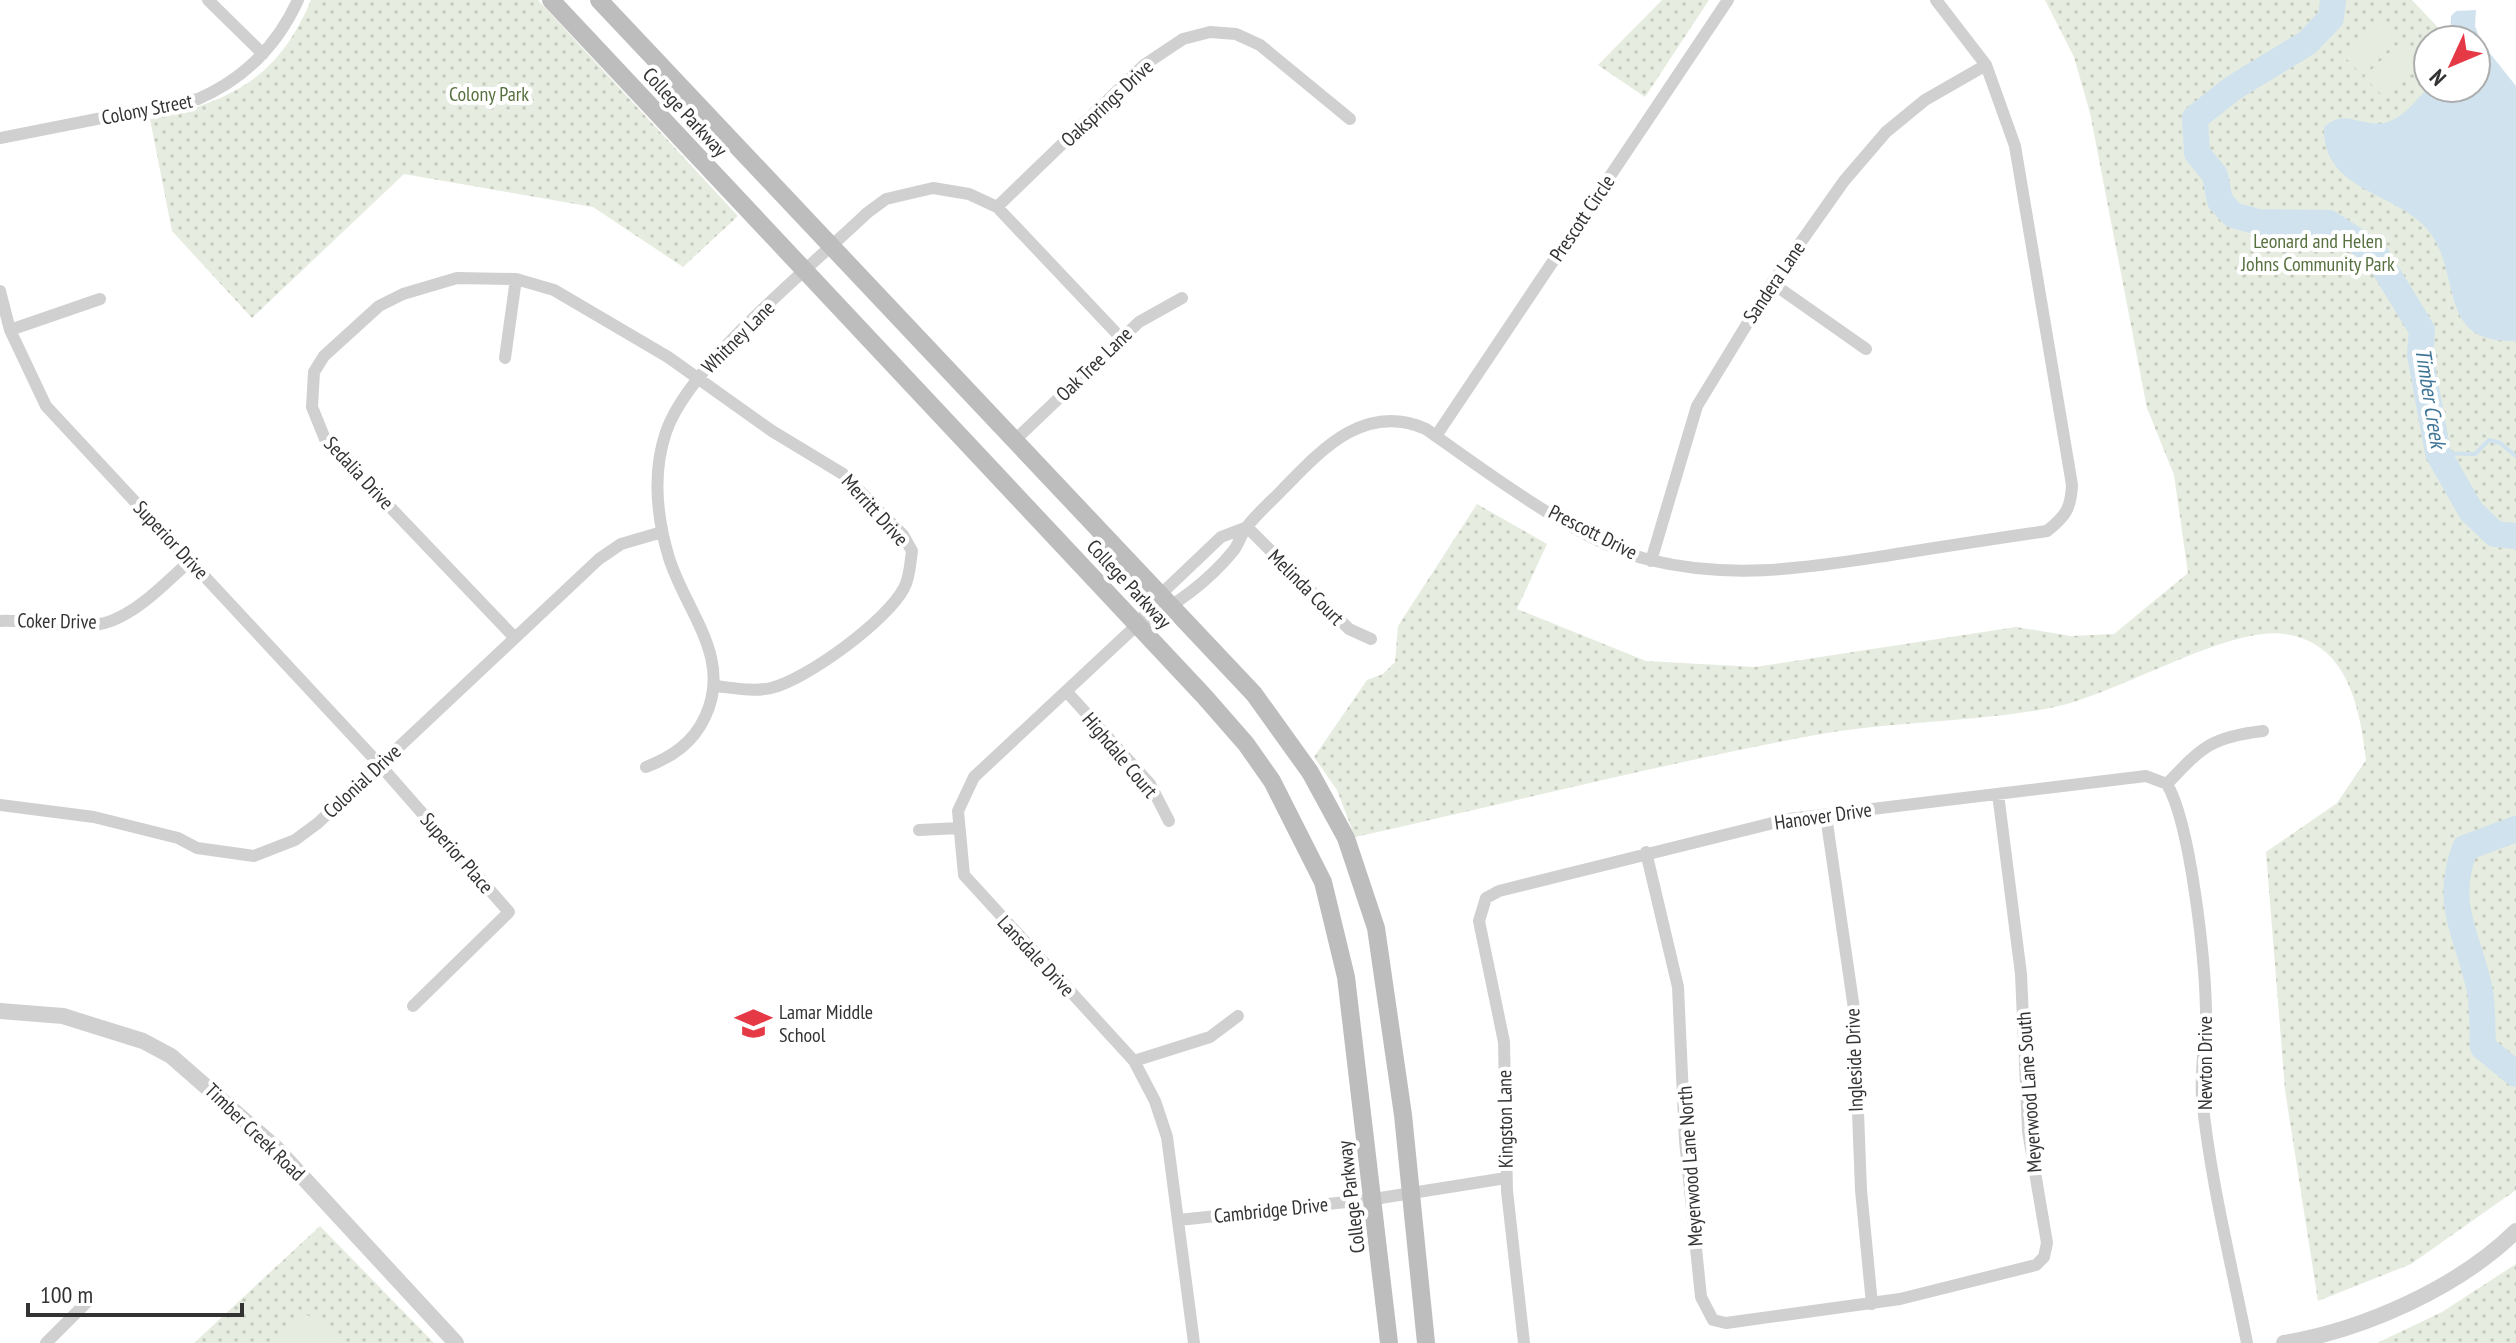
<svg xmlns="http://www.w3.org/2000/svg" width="2516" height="1343" viewBox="0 0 2516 1343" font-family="'PT Sans Narrow',sans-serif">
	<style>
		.park { fill: url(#park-dots) }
		.pitch { fill: #e6ecdf }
		.water { fill: #cfe2ee }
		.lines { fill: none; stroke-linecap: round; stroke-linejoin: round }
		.stream { stroke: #cfe2ee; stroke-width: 4 }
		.river { stroke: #cfe2ee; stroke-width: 26 }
		.minor { stroke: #d0d0d0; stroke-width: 12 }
		.tertiary { stroke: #d0d0d0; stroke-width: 16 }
		.secondary { stroke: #bdbdbd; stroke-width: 18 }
		.labels { text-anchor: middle; stroke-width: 8; stroke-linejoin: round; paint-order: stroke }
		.park-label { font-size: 20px; fill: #56703f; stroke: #fff }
		.street-label { font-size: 20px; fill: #333; stroke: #fff }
		.poi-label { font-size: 20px; fill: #333; stroke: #fff; text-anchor: start }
		.water-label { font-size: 22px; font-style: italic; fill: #3f7597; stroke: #fff }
	</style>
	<defs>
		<pattern id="park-dots" width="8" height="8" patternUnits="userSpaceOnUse" patternTransform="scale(2)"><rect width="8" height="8" fill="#e6ecdf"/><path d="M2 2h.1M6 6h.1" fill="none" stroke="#c6cbc0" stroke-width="1.8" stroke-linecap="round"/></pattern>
	</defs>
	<rect width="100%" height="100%" fill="#fff"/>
	<path class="park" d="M311,0H538L738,216L683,267L593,207L404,174L252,318L172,231L150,119C230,102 278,79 311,0Z
		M1662,0H1709L1645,97L1598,65Z
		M2045,0H2412L2450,40H2428V88H2476L2516,108V1190L2411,1264L2318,1301L2285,1090L2266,852L2337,803L2366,760C2360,708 2348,643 2285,634C2225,626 2114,697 2050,708C1971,723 1889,721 1810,736C1658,765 1507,803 1355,837L1337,790L1314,757L1367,680L1383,674L1395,662L1398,626L1477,504L1547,544L1517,609L1646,661L1755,667L2016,627L2071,636L2114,634L2188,573L2174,475L2147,408L2090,113L2074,57Z
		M320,1226L434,1343H194Z
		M2516,1264V1343H2377L2442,1312Z"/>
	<path class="pitch" d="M2379,19L2396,36L2359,72L2343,55Z
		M2401,41L2418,58L2381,94L2364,77Z
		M305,1315L319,1318L339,1343H269Z"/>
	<path class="water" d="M2476,10L2475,26L2481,42L2516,86V341C2434,344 2464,272 2427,229C2394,191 2322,191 2324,127C2344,108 2361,127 2384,123C2404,118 2415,101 2428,88H2476V40H2450L2451,16L2456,11Z"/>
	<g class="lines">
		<path class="stream" d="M2438,453L2475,454L2489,440L2500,443L2516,456"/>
		<path class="river" d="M2333,0L2331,18L2307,43L2233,88L2195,118L2197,153L2215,175L2220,201L2233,215L2258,222L2329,223L2375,253L2422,330L2420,355L2438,453L2471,511L2495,534L2516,536
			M2516,829L2465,848C2443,907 2469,936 2480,991C2483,1009 2482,1029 2483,1047L2516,1074"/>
		<path class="minor" d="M208,0L263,54
			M0,138L198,99C244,79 277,46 298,0
			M997,207L1144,65L1183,39L1210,32L1236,34L1260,45L1350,119
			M1772,283L1866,349
			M0,291L10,330L46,406L380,765L509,912L413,1006
			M10,330L100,299
			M505,358L516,279
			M1436,436L1728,0
			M1014,441L1139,322L1182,298
			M1247,527L1349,629L1371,639
			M1651,561L1697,406L1772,283L1844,181L1886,132L1925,100L1986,65
			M0,621C32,619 83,632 111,621C142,609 166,582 190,561
			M1137,625C1173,607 1209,581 1234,550C1239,543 1241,535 1246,528C1256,514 1272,501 1284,488C1322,449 1365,402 1426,429C1485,471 1582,544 1650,560C1732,580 1804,568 1885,556C1939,547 1993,539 2047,531C2066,516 2071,508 2072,485L2015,146L1986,65L1936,0
			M515,638L325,439L312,407L314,372L324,356L379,306L403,294L457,278L516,279L554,290L668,357L772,431L843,474L903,535L912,551C910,564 910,577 904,588C888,620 806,680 771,688C752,692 734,688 715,686
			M1067,692L1150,784L1169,821
			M646,767C672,757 693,743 705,717C733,658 686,612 669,558C657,518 652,473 666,432C690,363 811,267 867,213L886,199L933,188L969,194L997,207L1121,338
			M2167,784C2191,825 2205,960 2206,1011C2206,1040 2200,1068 2202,1097C2210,1179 2231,1262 2247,1343
			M2167,784C2202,747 2211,737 2263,731
			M0,805L94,817L178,838L197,848L254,856L295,840L318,823L599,559L621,544L662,532
			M1826,816L1854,1009L1861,1190L1872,1304
			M919,830L959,828
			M1646,852L1678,987L1685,1141L1701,1297L1713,1320L1726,1323L1900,1299L2036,1265L2044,1257L2047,1243L2028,1131L2021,974L1998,794
			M1134,1061L1210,1037L1238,1016
			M1179,1220L1374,1199L1506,1178
			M46,1343L89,1300
			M1194,1343L1167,1137L1155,1101L1134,1061L964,875L958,811L974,777L1137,625L1160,595L1221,537L1247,527
			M1524,1343L1507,1191L1504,1042L1479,921L1486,898L1499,891L1789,819L2146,776L2167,784"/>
		<path class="tertiary" d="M0,1011L63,1016L143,1041L171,1056L275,1147L456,1343
			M2284,1343C2363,1330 2458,1288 2516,1231"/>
		<path class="secondary" d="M551,0L1204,696L1246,744L1272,781L1323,882L1346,977L1389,1343
			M599,0L1254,694L1310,772L1346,838L1376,928L1403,1115L1426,1343"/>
	</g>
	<defs>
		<symbol id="school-bare" viewBox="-9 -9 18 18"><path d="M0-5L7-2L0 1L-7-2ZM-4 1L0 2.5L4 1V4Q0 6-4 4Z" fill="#e63946" stroke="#fff" stroke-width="2.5" paint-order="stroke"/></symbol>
	</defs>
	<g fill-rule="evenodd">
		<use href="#school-bare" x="728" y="998" width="51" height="51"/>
	</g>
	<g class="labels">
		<g class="park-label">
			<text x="489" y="101">Colony Park</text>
			<text x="2318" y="248">Leonard and Helen<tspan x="2318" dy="23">Johns Community Park</tspan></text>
		</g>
		<g class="street-label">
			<text transform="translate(1107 103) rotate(-43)" y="7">Oaksprings Drive</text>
			<text transform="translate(147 109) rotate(-11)" y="7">Colony Street</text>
			<text transform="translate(685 112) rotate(47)" y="7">College Parkway</text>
			<text transform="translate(1582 218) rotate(-56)" y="7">Prescott Circle</text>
			<text transform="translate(1774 282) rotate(-56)" y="7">Sandera Lane</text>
			<text transform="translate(738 337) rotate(-45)" y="7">Whitney Lane</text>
			<text transform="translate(1094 364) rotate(-44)" y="7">Oak Tree Lane</text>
			<text transform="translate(359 473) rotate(47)" y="7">Sedalia Drive</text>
			<text transform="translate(875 510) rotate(48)" y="7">Merritt Drive</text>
			<text transform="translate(1593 532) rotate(27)" y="7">Prescott Drive</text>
			<text transform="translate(171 540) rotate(47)" y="7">Superior Drive</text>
			<text transform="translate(1129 584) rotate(47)" y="7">College Parkway</text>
			<text transform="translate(1306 587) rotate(45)" y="7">Melinda Court</text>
			<text transform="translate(57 621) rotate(1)" y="7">Coker Drive</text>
			<text transform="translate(1120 755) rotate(50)" y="7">Highdale Court</text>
			<text transform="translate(362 781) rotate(-43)" y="7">Colonial Drive</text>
			<text transform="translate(1823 816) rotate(-8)" y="7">Hanover Drive</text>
			<text transform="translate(457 853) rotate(49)" y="7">Superior Place</text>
			<text transform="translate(1036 956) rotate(47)" y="7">Lansdale Drive</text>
			<text transform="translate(1854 1060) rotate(-92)" y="7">Ingleside Drive</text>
			<text transform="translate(2205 1063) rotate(-90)" y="7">Newton Drive</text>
			<text transform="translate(2029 1092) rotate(-94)" y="7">Meyerwood Lane South</text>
			<text transform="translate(1505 1119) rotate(-91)" y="7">Kingston Lane</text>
			<text transform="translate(255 1132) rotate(44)" y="7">Timber Creek Road</text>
			<text transform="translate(1690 1166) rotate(-94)" y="7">Meyerwood Lane North</text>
			<text transform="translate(1351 1197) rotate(-97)" y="7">College Parkway</text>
			<text transform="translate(1271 1210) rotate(-6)" y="7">Cambridge Drive</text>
		</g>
		<g class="poi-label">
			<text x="779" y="1019">Lamar Middle<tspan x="779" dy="23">School</tspan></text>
		</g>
		<g class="water-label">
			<text transform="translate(2431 398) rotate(81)" y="8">Timber Creek</text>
		</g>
	</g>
	<g transform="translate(2452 64) rotate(226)"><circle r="38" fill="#ffffff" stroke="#adadad" stroke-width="2"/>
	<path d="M0-6L14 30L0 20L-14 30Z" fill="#e63946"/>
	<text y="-12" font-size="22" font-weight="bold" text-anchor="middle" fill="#333333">N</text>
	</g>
	<path d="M28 1303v12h214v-12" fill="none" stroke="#333333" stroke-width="4"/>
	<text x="40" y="1303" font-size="24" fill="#333333" stroke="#ffffff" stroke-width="6" paint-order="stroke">100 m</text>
</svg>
